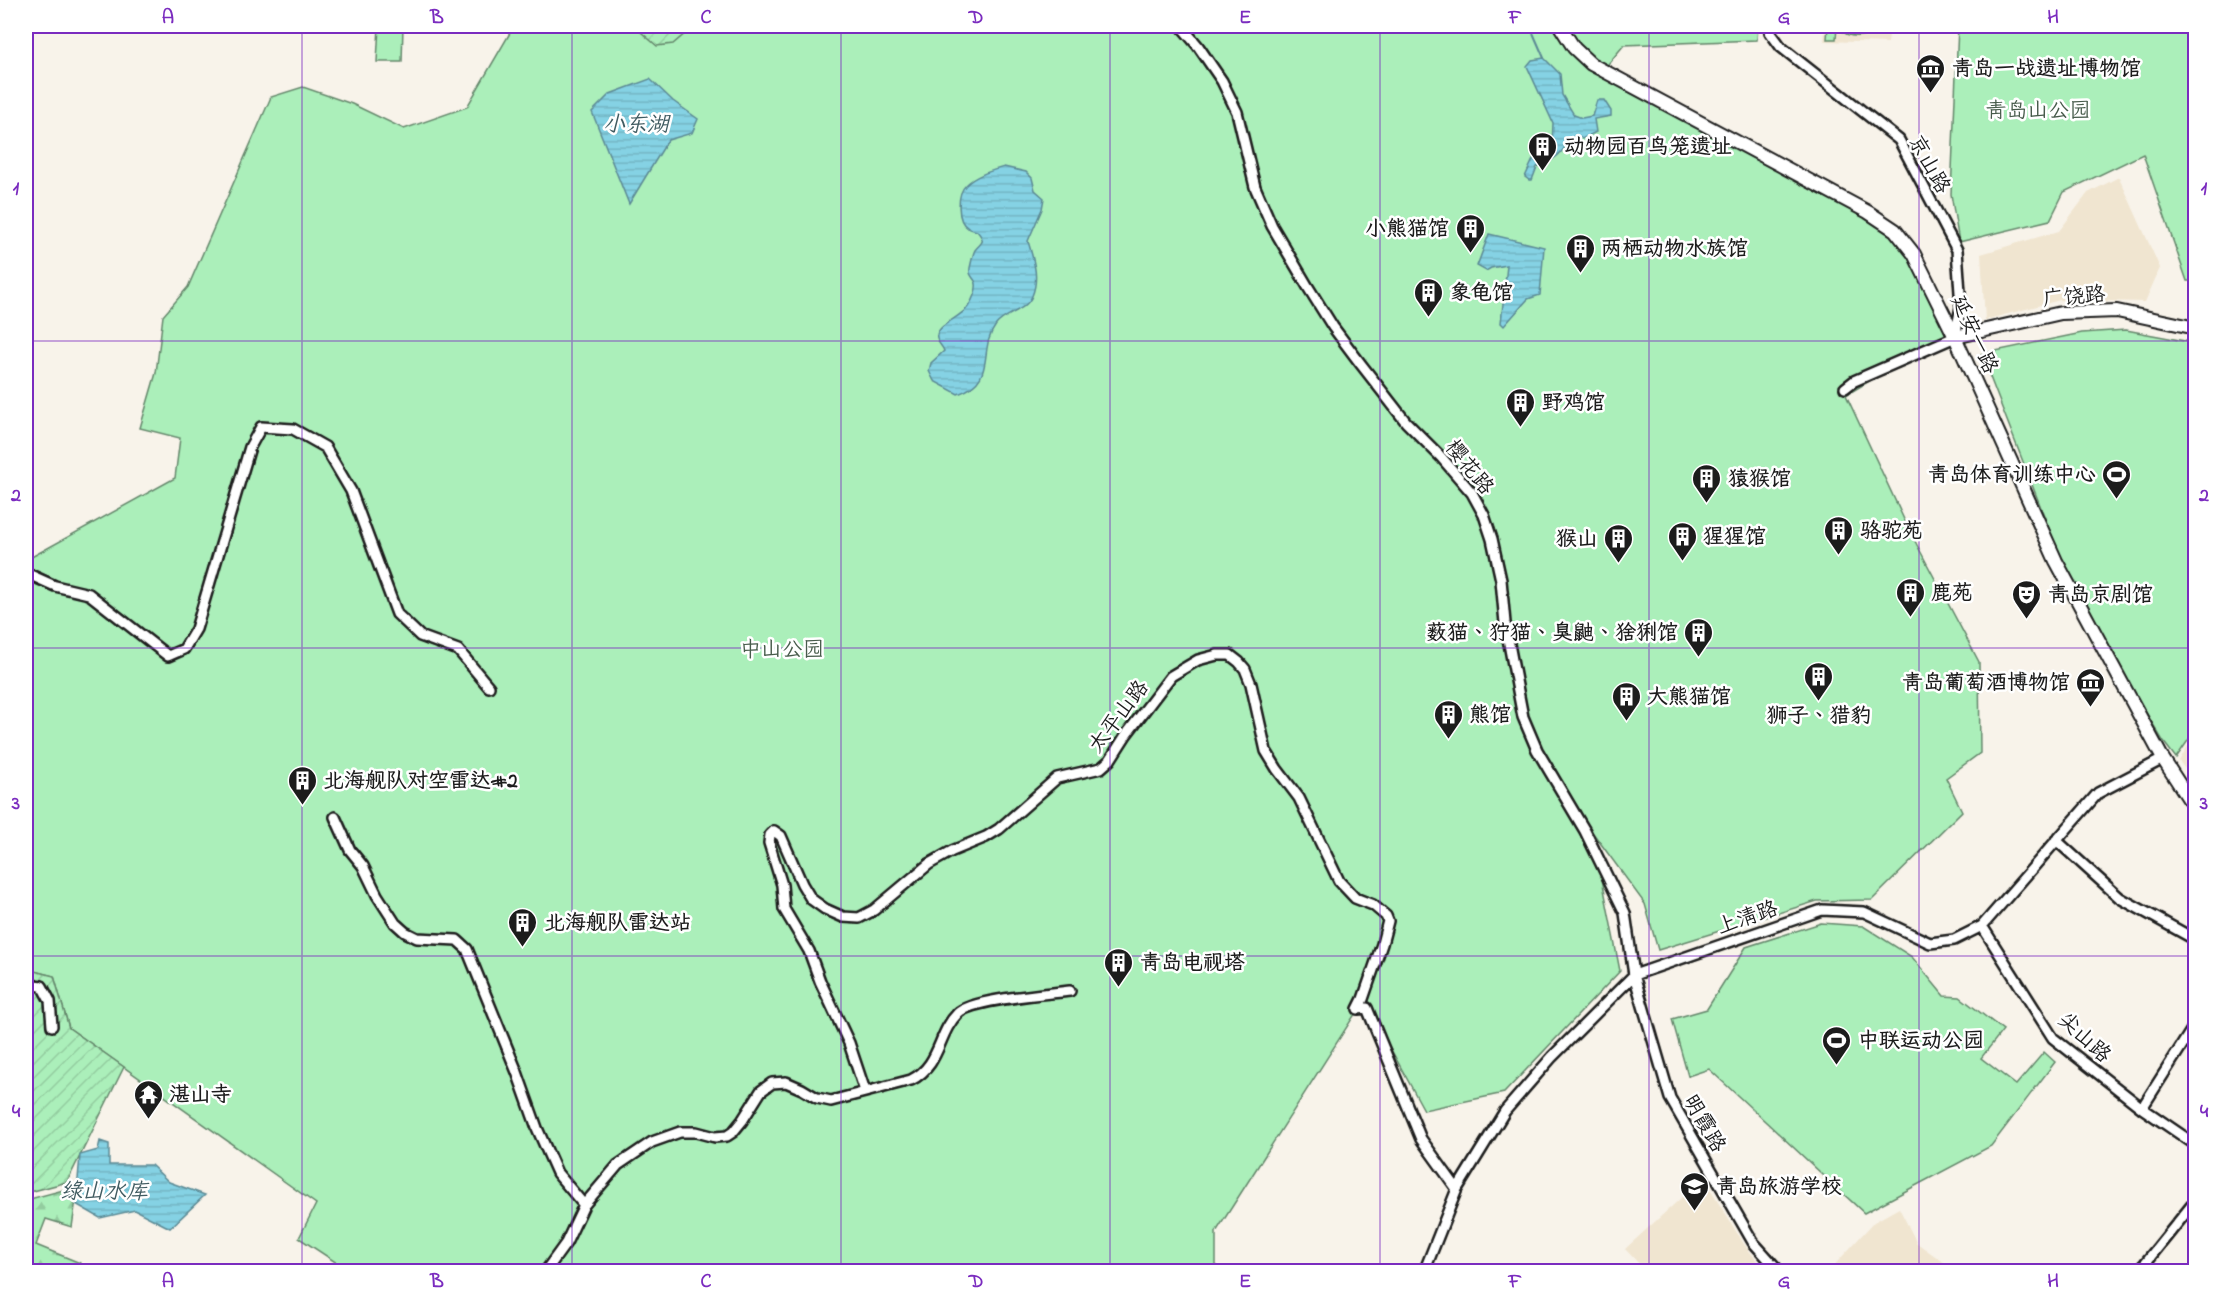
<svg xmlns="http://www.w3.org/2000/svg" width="2221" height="1297" viewBox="0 0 2221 1297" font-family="'Indie Flower','LXGW WenKai TC',sans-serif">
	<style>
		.built { fill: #f0e5d0 }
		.forest { fill: url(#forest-firs); stroke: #64866b; stroke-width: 1.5 }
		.park { fill: #abefba; stroke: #64866b; stroke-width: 1.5 }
		.garden { fill: url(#garden-furrows); stroke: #64866b; stroke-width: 1.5 }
		.water { fill: url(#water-rules); stroke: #5b8994; stroke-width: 1.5 }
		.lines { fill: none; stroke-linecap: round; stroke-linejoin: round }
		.stream { stroke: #5b8994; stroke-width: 2 }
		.street-casing { stroke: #1c1c1c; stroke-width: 14 }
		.secondary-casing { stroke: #1c1c1c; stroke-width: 16 }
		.street { stroke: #fff; stroke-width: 9 }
		.secondary { stroke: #fff; stroke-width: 12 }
		.grid { fill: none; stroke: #7b2cbf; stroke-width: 1.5; stroke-opacity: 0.55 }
		.labels { text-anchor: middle; stroke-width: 5; stroke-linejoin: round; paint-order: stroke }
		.poi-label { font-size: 21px; font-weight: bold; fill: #1c1c1c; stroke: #fff; text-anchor: start }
		.park-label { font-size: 21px; fill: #475b4b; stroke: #fff }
		.street-label { font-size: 21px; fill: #1c1c1c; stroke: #fff }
		.water-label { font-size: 22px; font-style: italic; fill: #415c62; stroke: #fff }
		.neatline { fill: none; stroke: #7b2cbf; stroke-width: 2 }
		.grid-label { font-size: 20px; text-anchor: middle; font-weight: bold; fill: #7b2cbf }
	</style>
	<defs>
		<pattern id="forest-firs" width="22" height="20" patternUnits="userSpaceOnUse" patternTransform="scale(1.5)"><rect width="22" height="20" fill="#abefba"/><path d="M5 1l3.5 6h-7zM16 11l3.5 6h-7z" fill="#93cc9f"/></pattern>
		<pattern id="garden-furrows" width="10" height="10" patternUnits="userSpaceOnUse" patternTransform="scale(1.5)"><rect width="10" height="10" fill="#abefba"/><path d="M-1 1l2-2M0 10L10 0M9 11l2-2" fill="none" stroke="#93cc9f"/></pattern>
		<pattern id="water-rules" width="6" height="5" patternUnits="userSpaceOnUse" patternTransform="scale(1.5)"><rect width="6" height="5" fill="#85d2e4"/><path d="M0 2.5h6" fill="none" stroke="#72b4c3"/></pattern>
	</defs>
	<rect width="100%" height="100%" fill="#f8f3ea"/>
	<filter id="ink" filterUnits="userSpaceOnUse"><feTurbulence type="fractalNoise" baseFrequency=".0167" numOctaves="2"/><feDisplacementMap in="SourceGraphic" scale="12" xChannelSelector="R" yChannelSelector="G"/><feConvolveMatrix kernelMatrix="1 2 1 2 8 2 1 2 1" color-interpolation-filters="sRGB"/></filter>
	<g filter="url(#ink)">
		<path class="built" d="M1825,26H1890L1888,43L1824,41Z
			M2119,177L2160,268L2145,302L2060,300L1985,320L1981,254L2059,231L2088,193Z
			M2195,734V782L2179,761Z
			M1703,1178L1744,1244L1765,1271H1646L1625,1249Z
			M1899,1208L1917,1243L1956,1271H1829L1874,1222Z"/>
		<path class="forest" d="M78,1186L72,1227L46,1219L36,1245L80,1263L77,1271L26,1272V1200Z"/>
		<path class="park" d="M379,26H403L402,62H377Z
			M514,26H1758L1757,40L1624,45L1609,63L1606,70L1874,210L1911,248L1948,334L1846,395L1908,528L1979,662L1980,753L1946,778L1962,811L1872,900L1817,901L1658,950L1645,904L1593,833L1620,971L1504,1093L1424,1110L1364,1000L1216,1232V1271H349L299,1238L316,1204L69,1028L54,976L26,969V560L175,478L180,438L140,428L156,373L163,316L188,287L271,97L303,87L352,104L404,129L467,107Z
			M1828,26H1878C1867,39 1849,40 1837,27L1836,39H1827Z
			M1958,26H2195V281H2187L2143,154L2064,192L2050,220L1959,242L1951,194Z
			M2126,330L2190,342L2196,355L2195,413L2192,414L2196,421V729L2176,758L2163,741L2119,667L2061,559L1981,354L2082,333Z
			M1821,923L1863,926L1912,957L1944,996L1960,997L2003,1030L1981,1058L2016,1085L2044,1052L2055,1062L1991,1146L1864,1213L1709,1069L1688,1076L1672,1019L1707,1009L1746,947Z"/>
		<path class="garden" d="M634,26H694L673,44L657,46Z
			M26,969L54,976L69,1028L124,1067L67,1182L26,1193Z"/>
		<path class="water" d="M1544,58L1560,74L1562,95L1574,115L1582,118L1592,116L1597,100H1604L1611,111V116L1594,119L1596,132L1582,139L1576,135C1568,139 1568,143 1563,150C1556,159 1547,163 1537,167L1532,180H1529L1525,177L1536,153L1552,146L1553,123L1527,66L1532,60Z
			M650,79L673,101L698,119L692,133L668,140L629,204L592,112L610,94Z
			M1004,167L1026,172L1032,178L1035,190L1044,198L1042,209L1028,241C1033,259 1040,277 1032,296C1026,311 1005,313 996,325C977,350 998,380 958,394L934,381L929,371L931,363L944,351C942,345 935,341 937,335C939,324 961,317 968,307C972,301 979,287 975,281C972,276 969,275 970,268C971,264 973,253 975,250C981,242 987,243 977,231C974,230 971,230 968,228C956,221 957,193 966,185C976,175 991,171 1004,167Z
			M1489,234L1544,247L1540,295L1528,299L1504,326L1501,323L1507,265L1491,268L1486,271L1477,266Z
			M100,1141L109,1144V1165H151L169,1182L205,1195L170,1228L135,1210L100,1218L76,1204L80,1155L98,1150Z"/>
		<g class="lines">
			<path class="stream" d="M1530,26L1544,58"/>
			<defs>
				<path id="street" d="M1181,26L1198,46L1222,81L1237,112L1255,187L1272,226L1308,287L1333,327L1360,363L1406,422L1441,457L1472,493L1484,515L1492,539L1501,580L1505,623L1523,717L1537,750L1585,831L1625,913L1634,975L1670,1098L1753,1242L1780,1272
					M1769,26L1770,32L1781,47L1899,140L1957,250L1961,307L1955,337L1854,381L1845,388
					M26,573L55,586L89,594L168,656L184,649L196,629L250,447L261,427L293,429L325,447L351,491L397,614L420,636L458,650L489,687
					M335,817L350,850L363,866L377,895L395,923L405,932L417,938L457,940L467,949L517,1072L537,1128L557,1173L584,1205
					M2056,840L2120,898L2196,940
					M1982,926L2053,1038L2142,1108L2196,1145
					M26,984L42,986L50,1001L52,1026
					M1358,1009L1367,1008L1421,1139L1457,1189
					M865,1091L849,1043L820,981L809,951L784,909L782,885L769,843L770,835L774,831L781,836L802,884L811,899L825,909L843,917L859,918L874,910L929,864L952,851L986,837L999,829L1057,778L1101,768L1110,760L1126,735L1171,676L1198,660L1217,655H1230L1239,662L1245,669L1251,684L1266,751L1277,769L1299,798L1339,881L1355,898L1373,905L1386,916L1388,921L1382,944L1363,999L1358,1009
					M2142,1108L2196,1023
					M545,1272L566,1243L584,1205L618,1165L652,1142L680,1132H696L715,1137L727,1136L733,1132L742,1121L761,1091L772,1083L786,1082L802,1089L817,1098L831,1101L911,1080C941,1065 937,1034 958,1013C972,999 1047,994 1070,991
					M1424,1272L1457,1189L1505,1111L1552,1057L1634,975L1822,910L1864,912L1930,943L1954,940L1982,926L2098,793L2163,759
					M2138,1272L2196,1200"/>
				<path id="secondary" d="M1560,26L1574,48L1591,64L1868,212L1895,230L1914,254L1955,337L2056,561L2163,759L2196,810
					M1955,337L2061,313L2117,311L2196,328"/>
			</defs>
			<use href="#street" class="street-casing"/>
			<use href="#secondary" class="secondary-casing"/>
			<use href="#street" class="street"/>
			<use href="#secondary" class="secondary"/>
		</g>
	</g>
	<path class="grid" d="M302,26V1272M572,26V1272M841,26V1272M1110,26V1272M1380,26V1272M1649,26V1272M1919,26V1272M26,341H2196M26,648H2196M26,956H2196"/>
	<defs>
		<symbol id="museum-pin" viewBox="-11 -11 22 30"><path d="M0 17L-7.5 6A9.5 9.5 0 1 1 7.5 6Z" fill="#1c1c1c" stroke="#fff"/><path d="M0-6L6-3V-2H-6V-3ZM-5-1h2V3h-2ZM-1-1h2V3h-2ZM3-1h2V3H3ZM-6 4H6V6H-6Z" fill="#fff"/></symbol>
		<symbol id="building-pin" viewBox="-11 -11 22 30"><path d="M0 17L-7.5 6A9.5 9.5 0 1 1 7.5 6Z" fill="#1c1c1c" stroke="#fff"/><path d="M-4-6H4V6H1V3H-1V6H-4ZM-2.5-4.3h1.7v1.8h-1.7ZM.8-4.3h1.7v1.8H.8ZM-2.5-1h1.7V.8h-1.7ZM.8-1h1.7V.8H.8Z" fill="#fff"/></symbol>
		<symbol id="stadium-pin" viewBox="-11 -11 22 30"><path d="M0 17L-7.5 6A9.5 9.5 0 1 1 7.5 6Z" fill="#1c1c1c" stroke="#fff"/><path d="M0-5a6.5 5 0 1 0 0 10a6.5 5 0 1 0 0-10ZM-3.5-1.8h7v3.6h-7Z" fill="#fff"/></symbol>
		<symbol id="theatre-pin" viewBox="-11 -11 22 30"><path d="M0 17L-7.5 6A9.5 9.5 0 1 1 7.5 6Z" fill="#1c1c1c" stroke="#fff"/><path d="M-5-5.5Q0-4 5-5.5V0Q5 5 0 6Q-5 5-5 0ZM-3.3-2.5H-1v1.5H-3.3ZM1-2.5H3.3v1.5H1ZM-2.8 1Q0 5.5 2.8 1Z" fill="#fff"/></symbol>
		<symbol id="temple-pin" viewBox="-11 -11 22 30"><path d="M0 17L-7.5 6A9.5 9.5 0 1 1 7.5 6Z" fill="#1c1c1c" stroke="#fff"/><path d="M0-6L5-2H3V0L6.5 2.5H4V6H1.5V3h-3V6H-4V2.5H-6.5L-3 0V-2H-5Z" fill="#fff"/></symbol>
		<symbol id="school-pin" viewBox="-11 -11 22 30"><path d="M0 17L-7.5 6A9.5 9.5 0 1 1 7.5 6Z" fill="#1c1c1c" stroke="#fff"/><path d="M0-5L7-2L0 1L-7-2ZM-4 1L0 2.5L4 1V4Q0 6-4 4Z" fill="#fff"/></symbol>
	</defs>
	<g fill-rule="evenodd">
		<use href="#museum-pin" x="1914" y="52" width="33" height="45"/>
		<use href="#building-pin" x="1526" y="130" width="33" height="45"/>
		<use href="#building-pin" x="1454" y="212" width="33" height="45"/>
		<use href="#building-pin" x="1564" y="232" width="33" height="45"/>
		<use href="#building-pin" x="1412" y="276" width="33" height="45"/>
		<use href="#building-pin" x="1504" y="386" width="33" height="45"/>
		<use href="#stadium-pin" x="2100" y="458" width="33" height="45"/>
		<use href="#building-pin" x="1690" y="462" width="33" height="45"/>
		<use href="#building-pin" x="1822" y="514" width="33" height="45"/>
		<use href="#building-pin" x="1666" y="520" width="33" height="45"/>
		<use href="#building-pin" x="1602" y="522" width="33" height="45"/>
		<use href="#building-pin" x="1894" y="576" width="33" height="45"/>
		<use href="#theatre-pin" x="2010" y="578" width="33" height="45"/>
		<use href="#building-pin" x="1682" y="616" width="33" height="45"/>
		<use href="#building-pin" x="1802" y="660" width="33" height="45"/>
		<use href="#museum-pin" x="2074" y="666" width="33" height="45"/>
		<use href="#building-pin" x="1610" y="680" width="33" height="45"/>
		<use href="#building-pin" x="1432" y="698" width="33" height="45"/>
		<use href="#building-pin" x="286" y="764" width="33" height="45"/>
		<use href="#building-pin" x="506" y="906" width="33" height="45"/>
		<use href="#building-pin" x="1102" y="946" width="33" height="45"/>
		<use href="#stadium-pin" x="1820" y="1024" width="33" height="45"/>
		<use href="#temple-pin" x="132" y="1078" width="33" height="45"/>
		<use href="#school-pin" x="1678" y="1170" width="33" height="45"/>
	</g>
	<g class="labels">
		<g class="poi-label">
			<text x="1952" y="75">青岛一战遗址博物馆</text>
			<text x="1564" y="153">动物园百鸟笼遗址</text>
			<text x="1449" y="235" text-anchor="end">小熊猫馆</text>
			<text x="1601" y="255">两栖动物水族馆</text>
			<text x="1450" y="299">象龟馆</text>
			<text x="1542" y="409">野鸡馆</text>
			<text x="2096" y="481" text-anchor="end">青岛体育训练中心</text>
			<text x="1728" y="485">猿猴馆</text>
			<text x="1860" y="537">骆驼苑</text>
			<text x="1703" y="543">猩猩馆</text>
			<text x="1598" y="545" text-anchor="end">猴山</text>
			<text x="1931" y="599">鹿苑</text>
			<text x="2048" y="601">青岛京剧馆</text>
			<text x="1678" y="639" text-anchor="end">薮猫、狞猫、臭鼬、猞猁馆</text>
			<text x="2070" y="689" text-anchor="end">青岛葡萄酒博物馆</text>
			<text x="1647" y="703">大熊猫馆</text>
			<text x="1469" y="721">熊馆</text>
			<text x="1819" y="722" text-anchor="middle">狮子、猎豹</text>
			<text x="323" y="787">北海舰队对空雷达#2</text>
			<text x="544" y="929">北海舰队雷达站</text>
			<text x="1140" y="969">青岛电视塔</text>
			<text x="1858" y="1047">中联运动公园</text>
			<text x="169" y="1101">湛山寺</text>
			<text x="1716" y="1193">青岛旅游学校</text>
		</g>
		<g class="park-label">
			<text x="2038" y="117">青岛山公园</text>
			<text x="782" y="656">中山公园</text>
		</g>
		<g class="street-label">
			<text transform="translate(1930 164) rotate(61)" y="7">京山路</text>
			<text transform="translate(2074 296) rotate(-5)" y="7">广饶路</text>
			<text transform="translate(1975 334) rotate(65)" y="7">延安一路</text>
			<text transform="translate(1470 467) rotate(51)" y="7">樱花路</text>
			<text transform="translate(1118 716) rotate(-53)" y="7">太平山路</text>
			<text transform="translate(1747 917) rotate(-19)" y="7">上清路</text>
			<text transform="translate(2085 1037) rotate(42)" y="7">尖山路</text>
			<text transform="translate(1705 1123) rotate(60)" y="7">明霞路</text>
		</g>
		<g class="water-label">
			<text x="636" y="131">小东湖</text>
			<text x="104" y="1198">绿山水库</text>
		</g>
	</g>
	<rect width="2221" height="1297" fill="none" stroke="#fff" stroke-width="66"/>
	<rect x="33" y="33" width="2155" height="1231" class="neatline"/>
	<g class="grid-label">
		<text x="168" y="23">A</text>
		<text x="437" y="23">B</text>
		<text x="706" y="23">C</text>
		<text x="976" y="23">D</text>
		<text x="1245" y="23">E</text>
		<text x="1515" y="23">F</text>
		<text x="1784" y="23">G</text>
		<text x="2053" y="23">H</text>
		<text x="16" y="194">1</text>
		<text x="2204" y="194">1</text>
		<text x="16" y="501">2</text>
		<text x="2204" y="501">2</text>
		<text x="16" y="809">3</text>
		<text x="2204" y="809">3</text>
		<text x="16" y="1117">4</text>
		<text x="2204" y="1117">4</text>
		<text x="168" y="1287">A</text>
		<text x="437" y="1287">B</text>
		<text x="706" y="1287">C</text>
		<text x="976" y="1287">D</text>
		<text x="1245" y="1287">E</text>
		<text x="1515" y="1287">F</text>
		<text x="1784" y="1287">G</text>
		<text x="2053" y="1287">H</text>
	</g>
</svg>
